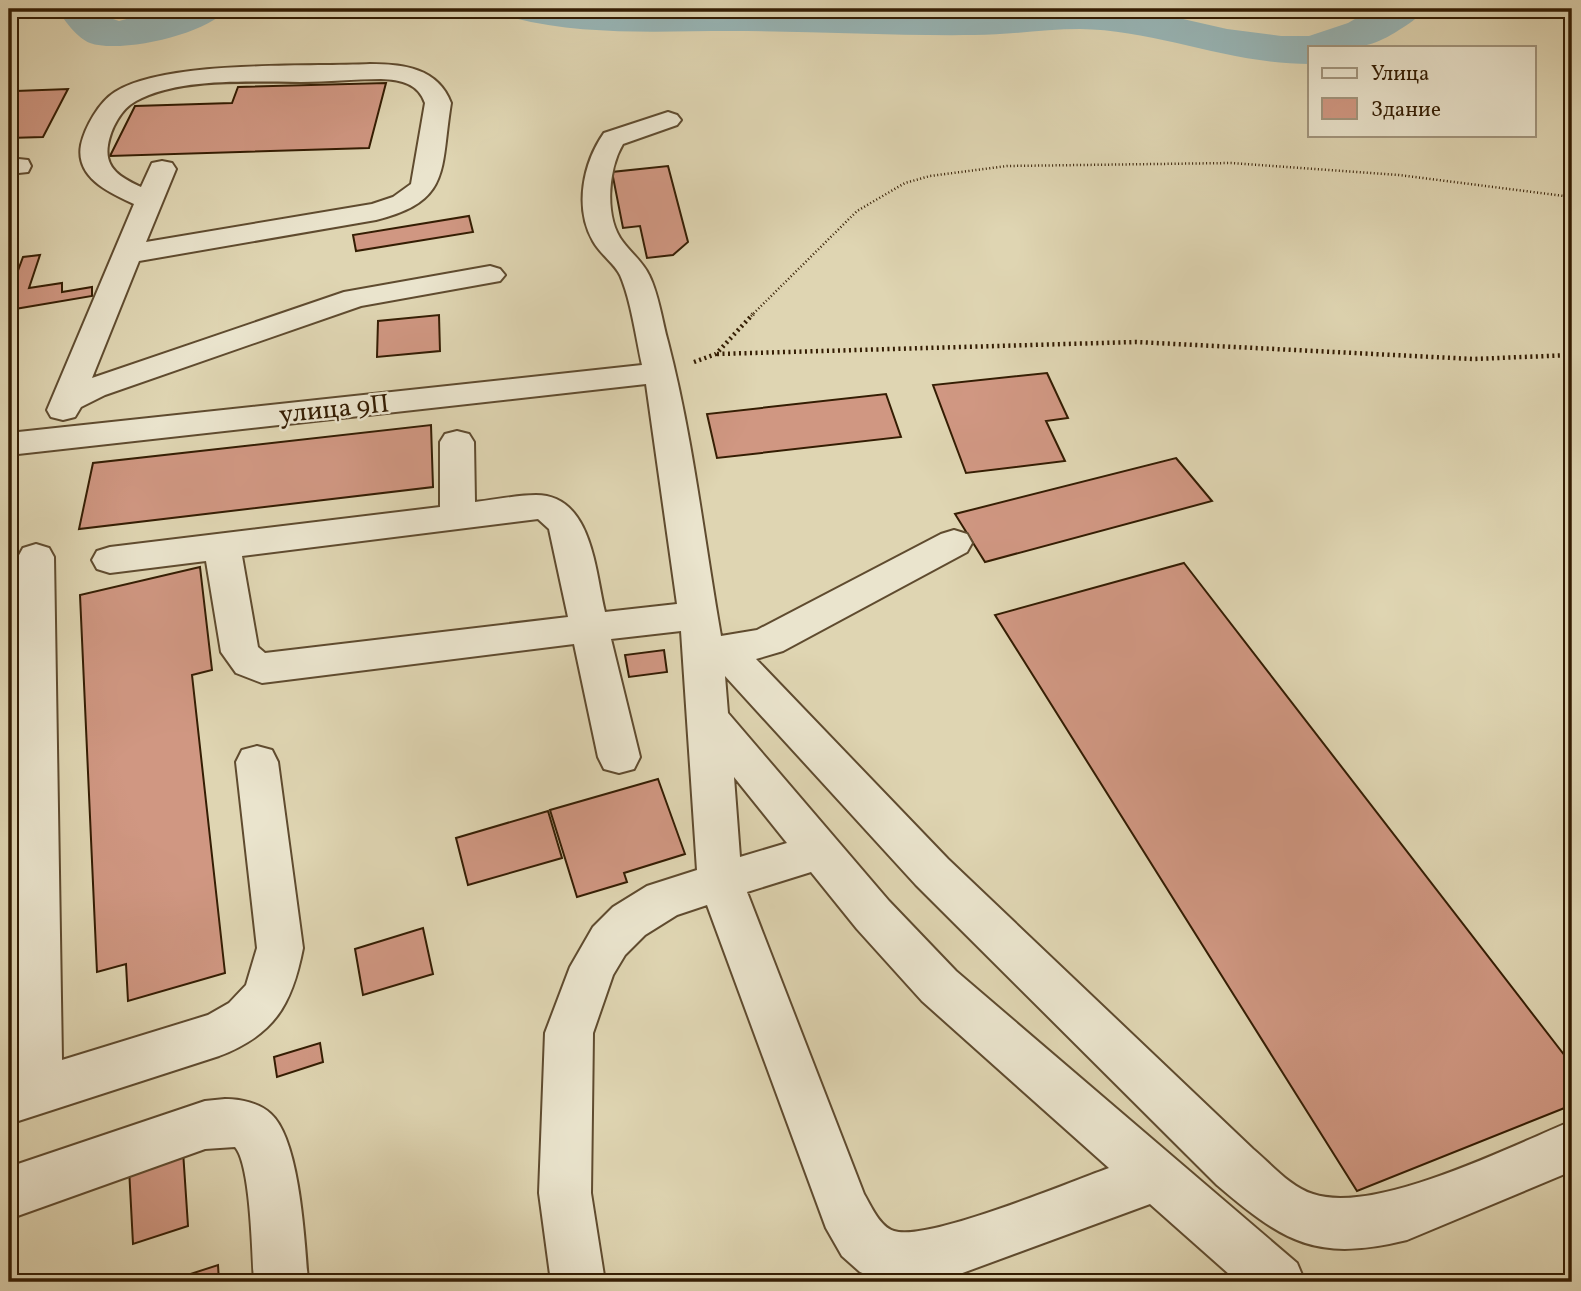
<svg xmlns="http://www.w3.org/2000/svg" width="1581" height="1291" viewBox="0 0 1581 1291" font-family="Vollkorn,serif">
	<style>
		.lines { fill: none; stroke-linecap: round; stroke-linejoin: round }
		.river { fill: #98b6b7; fill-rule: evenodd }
		.building { fill: #d09782; stroke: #341d03; stroke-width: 2 }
		.minor-casing { stroke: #5f4b2f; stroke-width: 4 }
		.path-far1 { stroke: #341d03; stroke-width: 2.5; stroke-dasharray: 1 2.5; stroke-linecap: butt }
		.path { stroke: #341d03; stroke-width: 4.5; stroke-dasharray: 2 3.5; stroke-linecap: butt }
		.minor { fill: #eae4cd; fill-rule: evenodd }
		.labels { text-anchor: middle; stroke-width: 5; stroke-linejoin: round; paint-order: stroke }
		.street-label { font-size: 26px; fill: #341d03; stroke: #eae4cd }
	</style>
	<rect width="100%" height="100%" fill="#dfd5b2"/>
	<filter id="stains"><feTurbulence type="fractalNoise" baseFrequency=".00286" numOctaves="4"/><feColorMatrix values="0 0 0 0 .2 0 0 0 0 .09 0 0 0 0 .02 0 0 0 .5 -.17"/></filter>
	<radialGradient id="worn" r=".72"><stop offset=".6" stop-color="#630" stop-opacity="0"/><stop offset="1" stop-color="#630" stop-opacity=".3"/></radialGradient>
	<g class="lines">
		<path class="river" d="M57,9H104L113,19L119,21L164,9H226C209,34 120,54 90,43C77,38 65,21 57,9Z
			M508,9H1139L1227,29L1281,36H1309L1348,23L1372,9H1424C1417,19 1409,24 1399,30C1366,52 1348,47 1310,47V64C1228,64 1158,30 1080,29C1045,29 1010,35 974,35C893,36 812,31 731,31C660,31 584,36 514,18Z"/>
	</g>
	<path class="building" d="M386,83L369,148L110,156L135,106L232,103L238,87Z
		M68,89L43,137L9,138V103L16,91Z
		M668,166L688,242L673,255L647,258L640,226L623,228L612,172Z
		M469,216L473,232L356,251L353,235Z
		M40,255L29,288L62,283V292L92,287V296L9,310V295L23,257Z
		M439,315L440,351L377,357L378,321Z
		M1047,373L1068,418L1046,421L1065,461L966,473L933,385Z
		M886,394L901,437L717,458L707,414Z
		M431,425L433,487L79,529L93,463Z
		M1176,458L1212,501L985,562L955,514Z
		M1184,563L1572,1065V1105L1357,1191L995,615Z
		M200,567L212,670L192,675L225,973L128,1001L126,964L97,972L80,595Z
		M664,650L667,672L629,677L625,655Z
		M658,779L685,854L624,873L627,882L577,897L550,810Z
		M548,811L562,858L468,885L456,838Z
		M423,928L433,974L363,995L355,949Z
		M320,1043L323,1062L277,1077L274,1057Z
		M183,1151L188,1226L133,1244L129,1168Z
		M218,1265L219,1282H166Z"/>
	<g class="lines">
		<defs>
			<path id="minor" d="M370,64C403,64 438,68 451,103C440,170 452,201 376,220L139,261L92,378L344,292L490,266L500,269L505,275L500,281L361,306L105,395L81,407L75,417L63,420L51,417L47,410L134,204C110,193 75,178 81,145C85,127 99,102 115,92C166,60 307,67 370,64ZM381,79C401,80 418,83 425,103L411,184L393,197L372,204L146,242L176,169L172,163L162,161L152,163L141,187C122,178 104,169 108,145C111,128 121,109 136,101C180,77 252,82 301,82C328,82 354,79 381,79Z
				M668,112L677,115L681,120L677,125L623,144C608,169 604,218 623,242C631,253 643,262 649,275C659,295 662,321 668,342C693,438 704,539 721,636L757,630L941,534L954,530L967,534L972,543L967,552L783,651L756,659L948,859L1253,1149C1271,1164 1290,1187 1313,1194C1375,1215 1511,1146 1572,1121V1171L1407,1240C1316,1262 1285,1243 1217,1185L916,885L725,676L728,713L889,901L956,971L1297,1263L1305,1282H1238L1150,1204L938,1282H885L860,1272L842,1256L826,1228L707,905L677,915L645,935L625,955L613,975L593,1033L591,1193L605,1282H551L539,1193L545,1033L570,967L593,927L613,907L647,886L697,870L681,631L611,639L640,757L634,769L619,773L604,769L598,757L574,644L262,683L236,673L221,652L206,561L110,573L97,569L92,560L97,551L110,547L440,507V442L445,434L457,431L469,434L474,442L475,502C495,500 516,495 536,495C592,495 595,571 605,612L677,604L646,384L9,455V433L642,365C636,338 631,300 620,275C614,263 600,254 593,241C574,208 583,163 604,133ZM538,519L549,529L568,617L265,653L258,647L242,556ZM734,777L787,843L740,857ZM811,872L857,929L922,1001L1109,1168C1070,1182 927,1242 894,1231C880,1227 871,1206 864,1194L747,892Z
				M9,158L28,160L31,166L28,172L9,174Z
				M36,544L49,548L54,557L62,1060L208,1015L229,1003L246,985L257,948L236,762L242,750L257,746L272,750L278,762L303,948C292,1005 274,1035 219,1056L9,1124V1077L14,1075L18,557L23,548Z
				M225,1099C240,1099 260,1103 271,1114C300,1140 305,1244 308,1282H254C252,1255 251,1165 235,1147L205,1149L9,1219V1167L205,1101Z"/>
		</defs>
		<use href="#minor" class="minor-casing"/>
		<path class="path-far1" d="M751,316L857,211L905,183L930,176L1007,166L1231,163L1399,175L1572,197"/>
		<path class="path" d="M717,354L1136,342L1473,359L1572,355
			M694,362L716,354L753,314"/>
		<use href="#minor" class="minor"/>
	</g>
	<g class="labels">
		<g class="street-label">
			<text transform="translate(334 408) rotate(-6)" y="9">улица 9П</text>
		</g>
	</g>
	<rect width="1581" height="1291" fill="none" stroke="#dfd5b2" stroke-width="35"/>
	<rect x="10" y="10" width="1560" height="1270" fill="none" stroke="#341d03" stroke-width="3.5"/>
	<rect x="18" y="18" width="1546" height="1256" fill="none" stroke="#341d03" stroke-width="2"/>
	<rect x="1308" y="46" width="228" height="91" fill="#eae4cd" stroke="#a1947c" stroke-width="2"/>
	<rect x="1322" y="68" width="35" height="10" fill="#eae4cd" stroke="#a1947c" stroke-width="2"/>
	<text x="1371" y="80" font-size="21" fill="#341d03">Улица</text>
	<rect x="1322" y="98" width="35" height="21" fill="#d09782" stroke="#a1947c" stroke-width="2"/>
	<text x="1371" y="116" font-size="21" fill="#341d03">Здание</text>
	<rect width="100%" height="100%" filter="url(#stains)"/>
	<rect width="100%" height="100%" fill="url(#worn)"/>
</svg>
